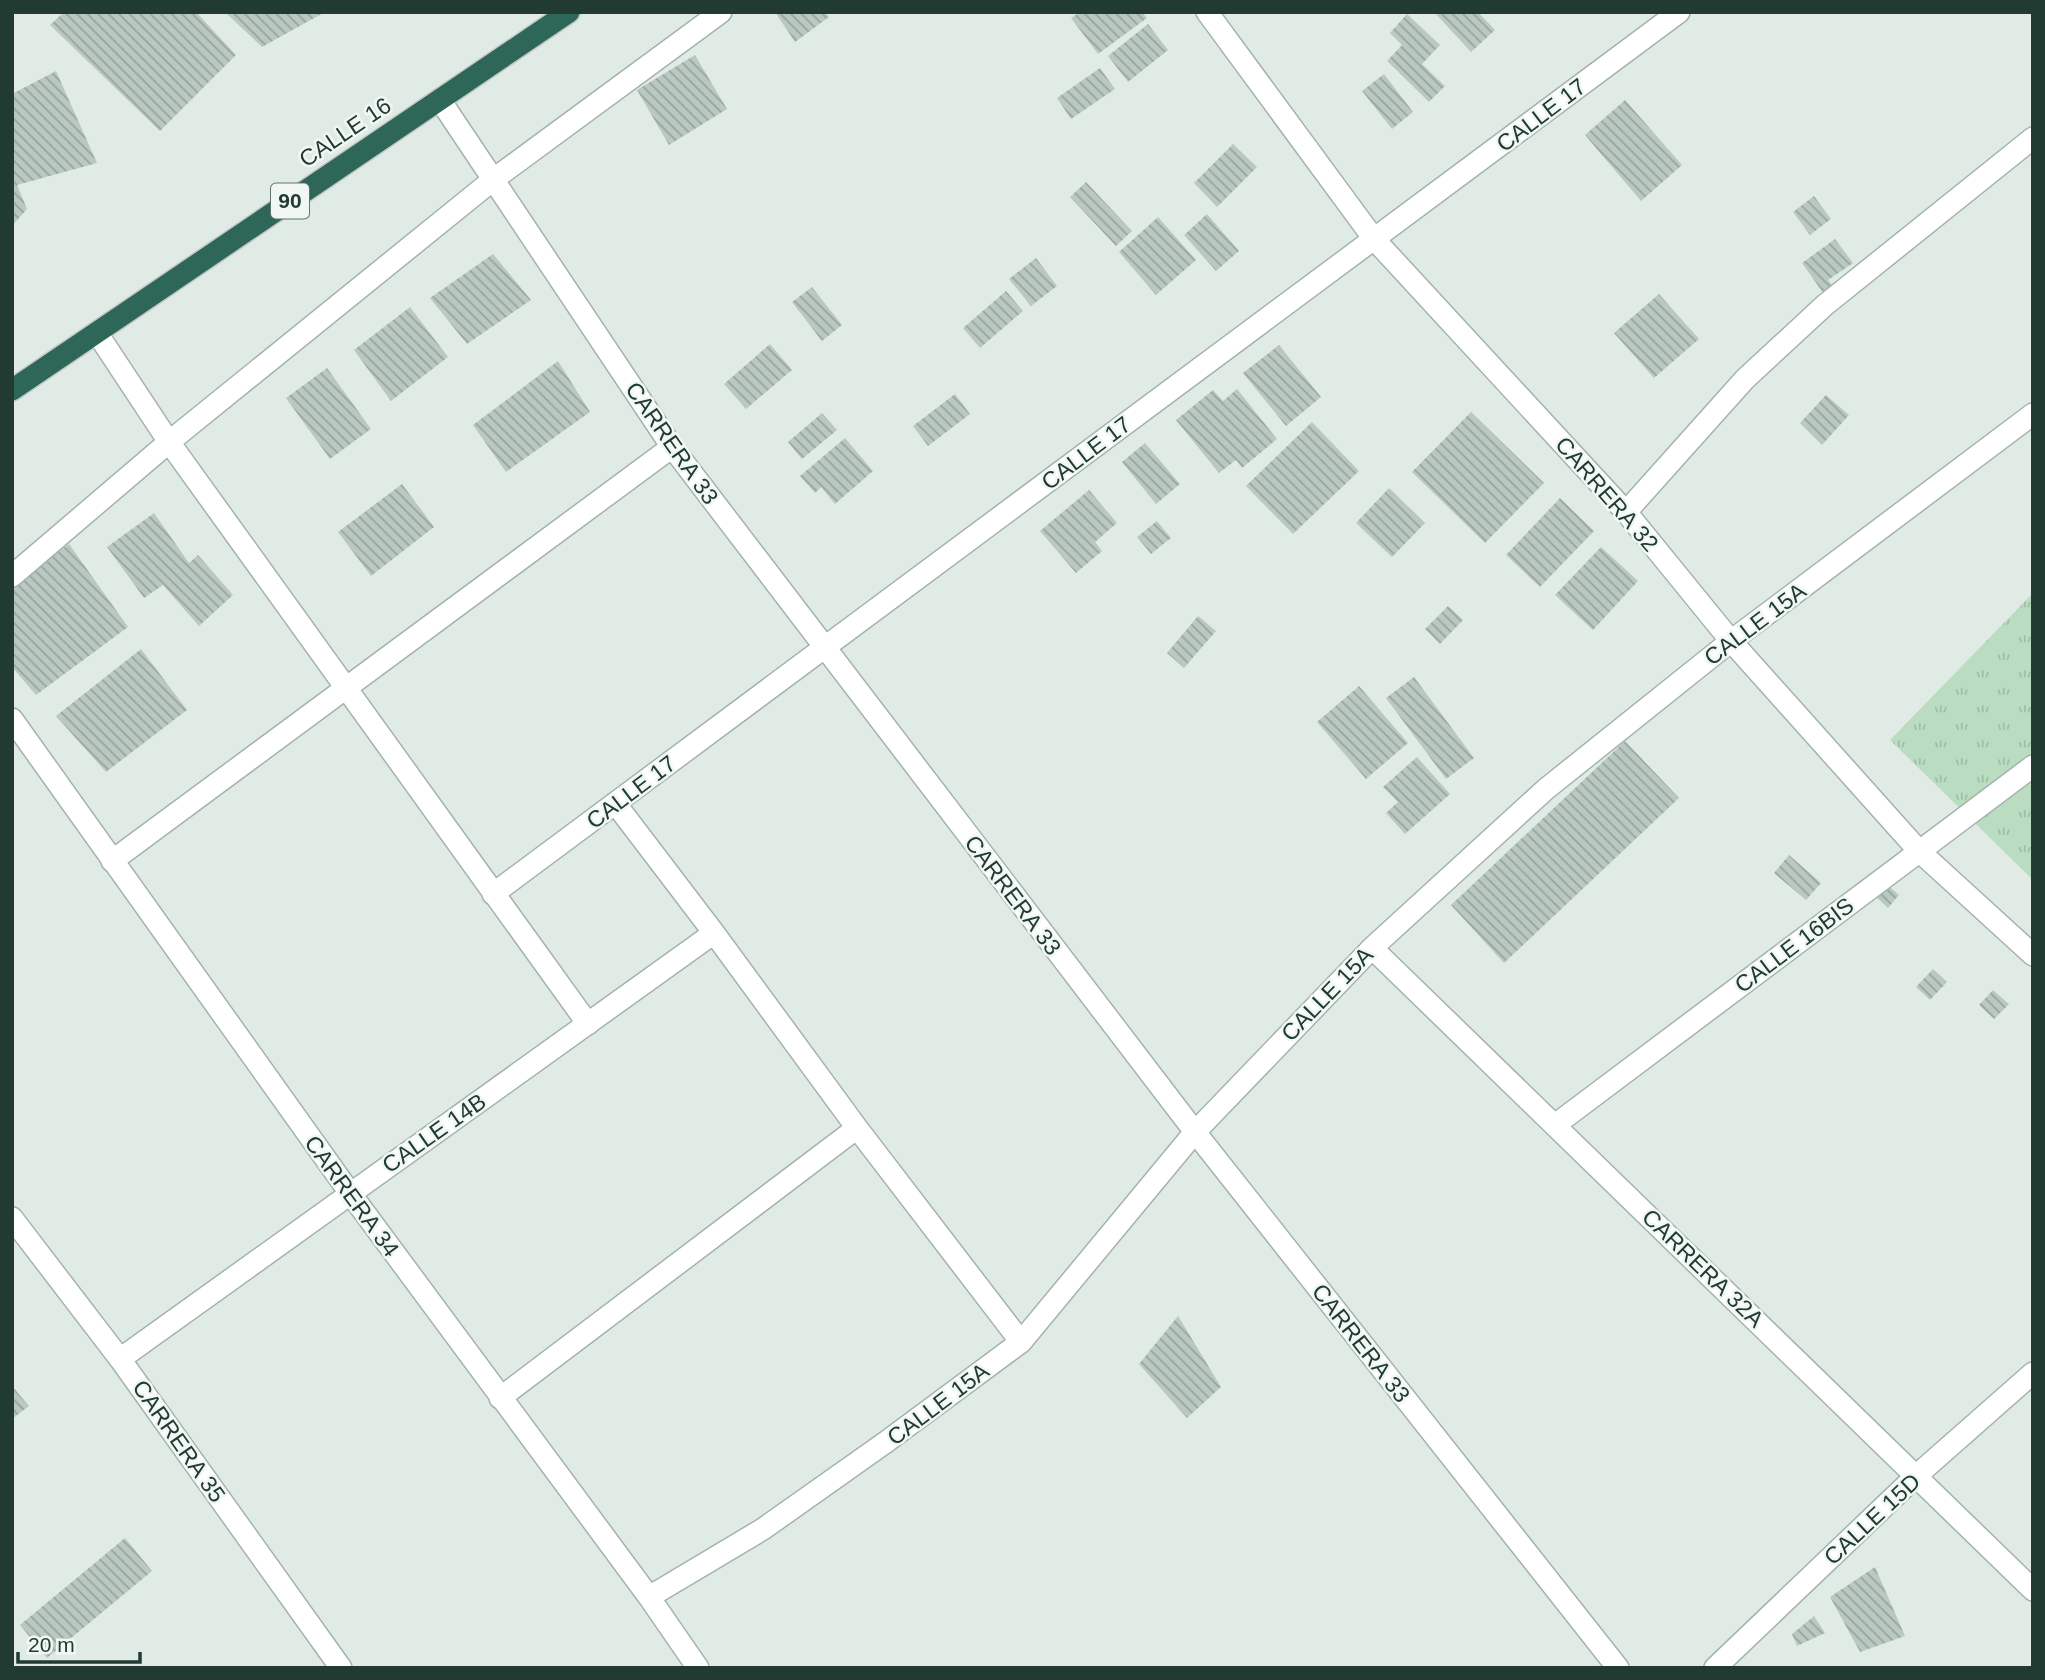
<svg xmlns="http://www.w3.org/2000/svg" width="2045" height="1680" viewBox="0 0 2045 1680" font-family="Arial,sans-serif">
	<style>
		.grass { fill: url(#grass-tufts) }
		.building { fill: url(#building-back-hatch) }
		.lines { fill: none; stroke-linecap: round; stroke-linejoin: round }
		.minor-casing { stroke: #a4b3ac; stroke-width: 24 }
		.highway-casing { stroke: #c1c8c6; stroke-width: 24 }
		.minor { stroke: #fff; stroke-width: 21 }
		.highway { stroke: #2e6757; stroke-width: 21 }
		.labels { text-anchor: middle; stroke-width: 5; stroke-linejoin: round; paint-order: stroke }
		.shield { fill: #f1f8f4; stroke: #60746c; stroke-width: 2 }
		.shield-label { font-size: 21px; font-weight: bold; fill: #223b32 }
		.street-label { font-size: 23px; fill: #223b32; stroke: #f1f8f4 }
	</style>
	<defs>
		<pattern id="grass-tufts" width="24" height="20" patternUnits="userSpaceOnUse" patternTransform="scale(1.75)"><rect width="24" height="20" fill="#badcc0"/><path d="M3 7l-1-3M5 7V3M7 7l1-3M15 17l-1-3M17 17v-4M19 17l1-3" fill="none" stroke="#a0bea5"/></pattern>
		<pattern id="building-back-hatch" width="6" height="6" patternUnits="userSpaceOnUse" patternTransform="scale(1.75)"><rect width="6" height="6" fill="#b9c9c1"/><path d="M-1 5l2 2M0 0l6 6M5-1l2 2" fill="none" stroke="#96a49d"/></pattern>
	</defs>
	<rect width="100%" height="100%" fill="#e1ebe6"/>
	<path class="grass" d="M2033,593V880L1890,740Z"/>
	<path class="building" d="M64,12H196L236,55L160,131L50,25Z
		M225,12H325L262,47Z
		M775,12H825L829,17L795,42Z
		M1080,12H1142L1147,18L1098,54L1071,18Z
		M1434,12H1478L1495,30L1471,52Z
		M1407,14L1440,45L1422,64L1445,86L1429,102L1387,61L1402,45L1390,33Z
		M1148,24L1168,50L1128,82L1108,56Z
		M695,55L727,109L669,145L637,90Z
		M1100,68L1115,89L1071,119L1057,98Z
		M56,71L97,163L17,185L27,209L12,226V94Z
		M1384,74L1413,112L1392,129L1362,91Z
		M1625,100L1682,165L1641,201L1585,135Z
		M1233,144L1257,167L1217,207L1194,183Z
		M1086,182L1132,231L1116,246L1070,197Z
		M1814,196L1831,219L1810,235L1793,212Z
		M1207,214L1239,251L1216,271L1184,235Z
		M1158,217L1196,260L1156,295L1119,252Z
		M1835,239L1853,263L1828,280L1836,290L1826,297L1802,263Z
		M493,254L531,300L467,344L430,298Z
		M1036,258L1057,286L1031,306L1009,279Z
		M812,287L842,325L822,341L792,302Z
		M1006,291L1023,311L980,348L963,328Z
		M1659,294L1699,339L1654,378L1614,333Z
		M410,307L448,357L391,401L354,350Z
		M770,344L792,370L746,409L724,384Z
		M1279,345L1321,397L1286,426L1243,373Z
		M558,361L590,412L506,472L473,425Z
		M327,368L371,429L330,459L286,398Z
		M1237,389L1277,439L1242,468L1236,460L1219,473L1176,420L1213,390L1223,401Z
		M955,394L970,414L928,446L913,426Z
		M1826,395L1849,415L1822,445L1800,423Z
		M1471,412L1544,483L1485,543L1412,472Z
		M822,413L837,430L802,459L788,442Z
		M1312,422L1359,471L1293,534L1246,486Z
		M845,438L873,471L835,504L821,487L815,493L800,476Z
		M1145,443L1180,484L1156,504L1122,462Z
		M402,484L434,527L371,576L338,532Z
		M1389,488L1425,523L1392,557L1356,523Z
		M1089,490L1117,523L1095,542L1102,551L1076,573L1040,531Z
		M1560,498L1594,531L1540,587L1506,555Z
		M154,513L189,563L198,555L233,595L199,626L163,585L144,598L107,547Z
		M1157,521L1171,538L1151,554L1137,537Z
		M69,544L128,627L36,695L12,667V587Z
		M1601,547L1638,581L1593,630L1555,595Z
		M1448,606L1463,620L1440,644L1425,629Z
		M1198,616L1216,631L1184,668L1167,653Z
		M141,649L187,710L106,772L56,716Z
		M1414,677L1474,758L1446,779L1386,698Z
		M1359,686L1408,743L1366,779L1317,722Z
		M1625,741L1679,798L1504,963L1451,905Z
		M1417,757L1450,794L1405,834L1386,813L1398,802L1383,787Z
		M1789,855L1821,883L1806,900L1774,873Z
		M1884,882L1899,895L1888,908L1874,895Z
		M1933,969L1947,982L1930,1000L1916,987Z
		M1993,990L2009,1004L1994,1019L1979,1005Z
		M1178,1316L1221,1387L1187,1418L1139,1364Z
		M12,1386L29,1406L12,1419Z
		M125,1538L152,1571L47,1658L20,1625Z
		M1875,1567L1905,1636L1860,1652L1830,1597Z
		M1814,1616L1825,1633L1797,1646L1792,1634Z"/>
	<g class="lines">
		<defs>
			<path id="minor" d="M1207,12L1374,239L1626,512L1731,641L1919,851L2033,955
				M440,100L672,447L1195,1132L1618,1668
				M97,333L169,442L588,1024
				M1626,512L1745,379L1825,305L2033,138
				M12,576L169,442L494,179L721,12
				M12,719L350,1193L649,1597L698,1668
				M615,803L714,933L857,1128L1021,1342
				M112,861L672,447
				M493,894L1679,12
				M1372,948L2033,1590
				M1555,1125L2033,766
				M12,1218L120,1359L341,1668
				M120,1359L714,933
				M500,1398L857,1128
				M649,1597L763,1529L886,1442L1021,1342L1195,1132L1372,948L1546,789L1731,641L2033,414
				M1715,1668L1916,1476L2033,1373"/>
			<path id="highway" d="M12,390L569,12"/>
		</defs>
		<use href="#minor" class="minor-casing"/>
		<use href="#highway" class="highway-casing"/>
		<use href="#minor" class="minor"/>
		<use href="#highway" class="highway"/>
	</g>
	<g class="labels">
		<rect class="shield" x="271" y="183.5" width="38" height="35" rx="5"/>
		<g class="shield-label">
			<text x="290" y="208">90</text>
		</g>
		<g class="street-label">
			<text transform="translate(1541 115) rotate(-37)" y="8">CALLE 17</text>
			<text transform="translate(345 132) rotate(-34)" y="8">CALLE 16</text>
			<text transform="translate(672 443) rotate(55)" y="8">CARRERA 33</text>
			<text transform="translate(1086 453) rotate(-37)" y="8">CALLE 17</text>
			<text transform="translate(1607 494) rotate(49)" y="8">CARRERA 32</text>
			<text transform="translate(1755 624) rotate(-37)" y="8">CALLE 15A</text>
			<text transform="translate(631 792) rotate(-37)" y="8">CALLE 17</text>
			<text transform="translate(1013 895) rotate(53)" y="8">CARRERA 33</text>
			<text transform="translate(1794 945) rotate(-37)" y="8">CALLE 16BIS</text>
			<text transform="translate(1327 994) rotate(-46)" y="8">CALLE 15A</text>
			<text transform="translate(434 1133) rotate(-35)" y="8">CALLE 14B</text>
			<text transform="translate(352 1196) rotate(54)" y="8">CARRERA 34</text>
			<text transform="translate(1703 1268) rotate(44)" y="8">CARRERA 32A</text>
			<text transform="translate(1361 1343) rotate(52)" y="8">CARRERA 33</text>
			<text transform="translate(938 1404) rotate(-37)" y="8">CALLE 15A</text>
			<text transform="translate(179 1441) rotate(55)" y="8">CARRERA 35</text>
			<text transform="translate(1872 1519) rotate(-43)" y="8">CALLE 15D</text>
		</g>
	</g>
	<rect width="2045" height="1680" fill="none" stroke="#223b32" stroke-width="28"/>
	<path d="M18 1652v10h122v-10" fill="none" stroke="#223b32" stroke-width="3.5"/>
	<text x="28" y="1652" font-size="21" fill="#223b32" stroke="#f1f8f4" stroke-width="5" paint-order="stroke">20 m</text>
</svg>
